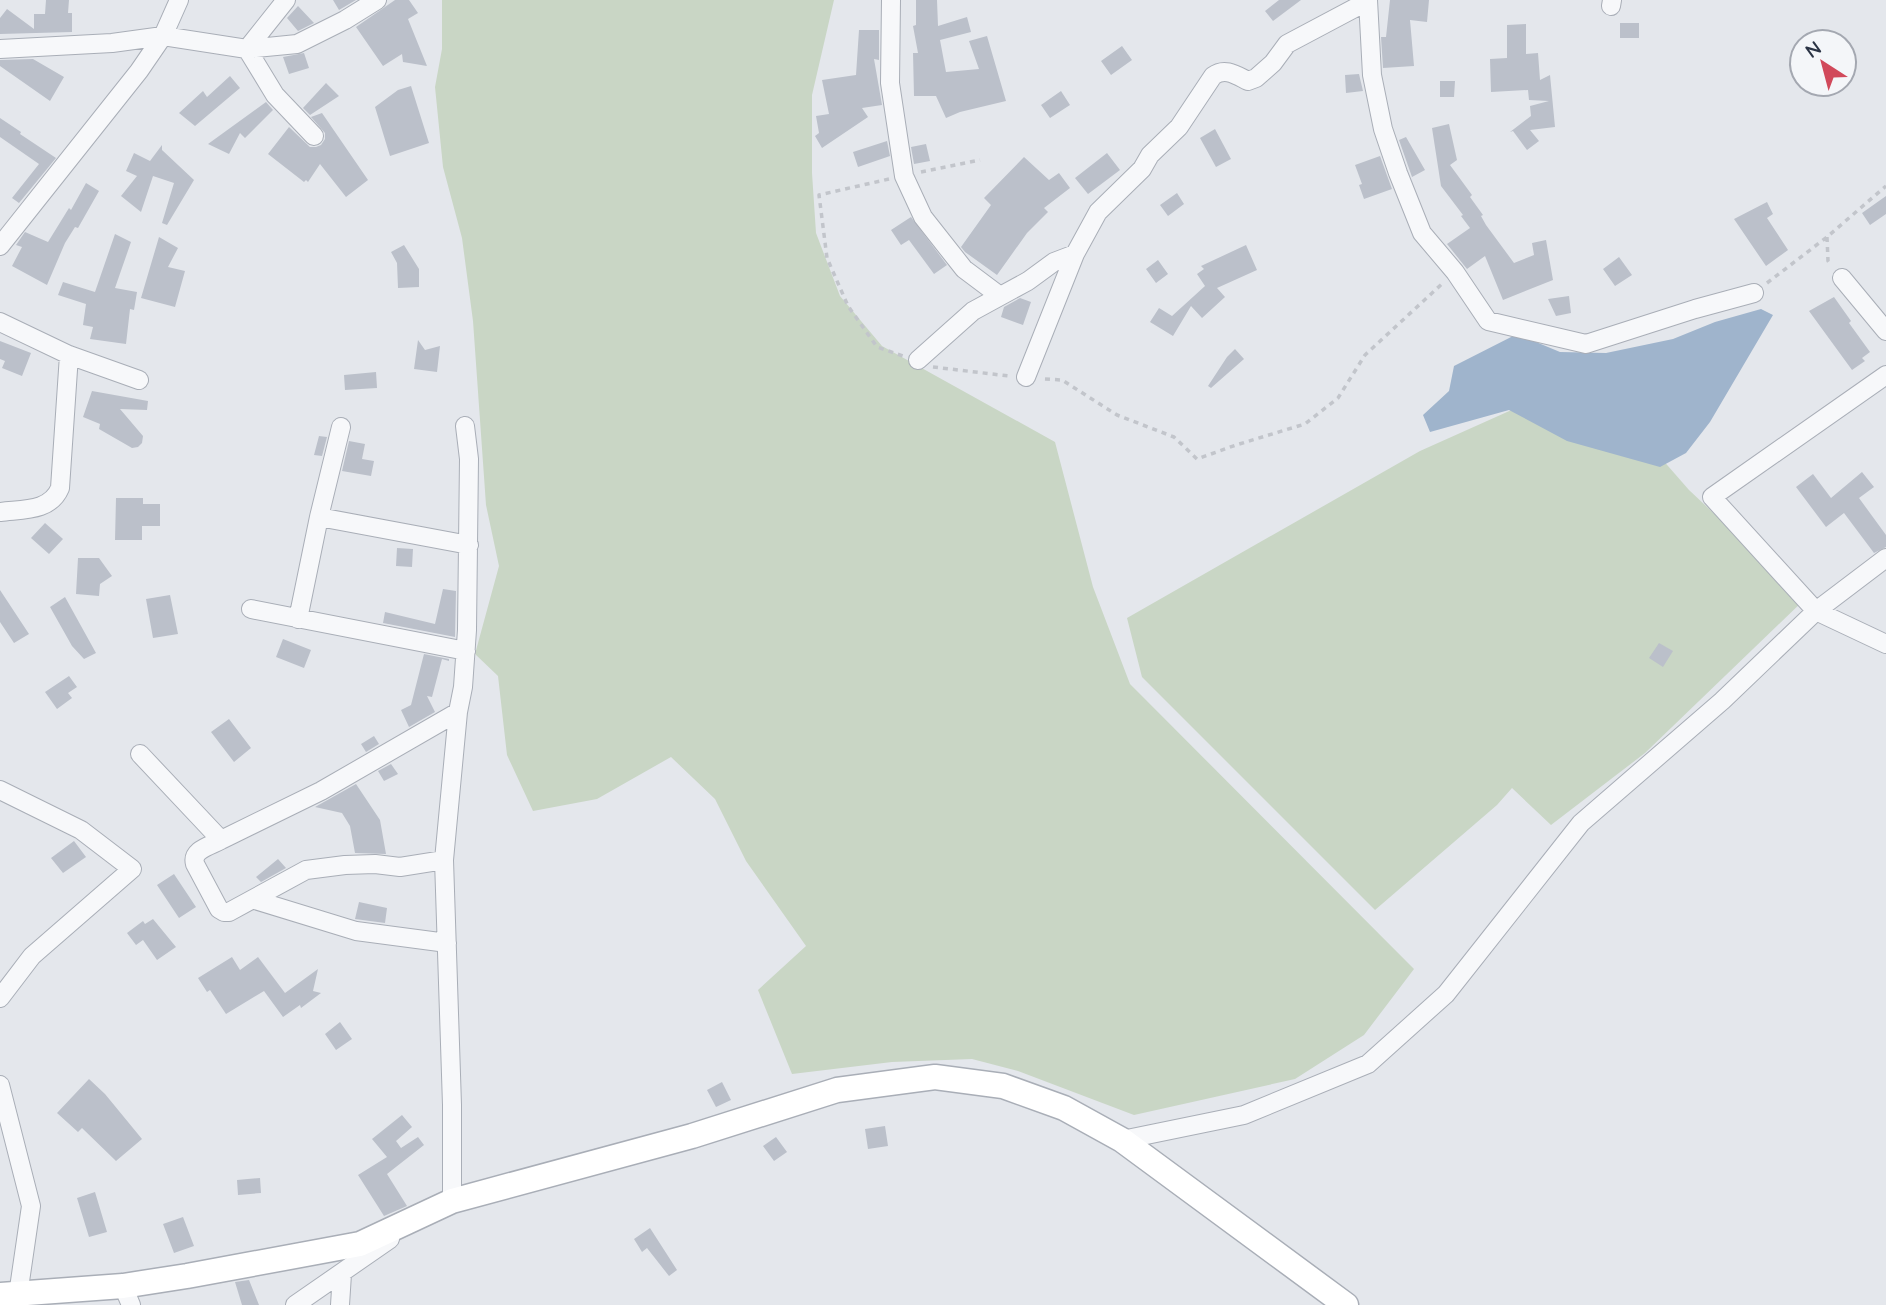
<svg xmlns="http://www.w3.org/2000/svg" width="1886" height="1305" viewBox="0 0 1886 1305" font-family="Quicksand,sans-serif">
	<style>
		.green { fill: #c9d6c5 }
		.water { fill: #9fb4cc }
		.building { fill: #bbc0ca }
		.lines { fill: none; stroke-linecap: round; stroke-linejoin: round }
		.street-casing { stroke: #a9aeb7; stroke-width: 20 }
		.secondary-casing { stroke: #a9aeb7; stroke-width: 27 }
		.path { stroke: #c2c5cb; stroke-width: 3.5; stroke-dasharray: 5 5; stroke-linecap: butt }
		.street { stroke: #f7f8fa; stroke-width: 18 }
		.secondary { stroke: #fff; stroke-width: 24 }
	</style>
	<rect width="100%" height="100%" fill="#e4e7ec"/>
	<path class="green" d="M442,0H834L812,95V173L816,233L840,296L882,346L1055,442L1093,587L1130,684L1414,969L1364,1035L1295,1079L1134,1115L1018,1071L972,1059L892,1062L792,1074L758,990L806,946L746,861L715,799L671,757L597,799L533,811L507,755L498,676L475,654L499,566L486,505L473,321L462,238L443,167L435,87L442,49Z
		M1516,408L1654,450L1689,490L1805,599L1645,753L1551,825L1512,788L1497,805L1375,910L1142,677L1127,618L1420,451Z"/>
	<path class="water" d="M1761,309L1773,315L1710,422L1686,453L1660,467L1567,441L1509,410L1430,432L1423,415L1449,391L1454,366L1517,334L1560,352L1606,353L1673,339L1715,322Z"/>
	<path class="building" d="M46,0H69L68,13H72V32L0,34V18L7,9L34,29V14H45Z
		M333,0H356L339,10Z
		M395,0H409L418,13L408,19L427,66L403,62L402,54L383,66L356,27Z
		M916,0H937L938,26L967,17L971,32L940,40L946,72L979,69L969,41L987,36L1006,101L960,112L946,118L936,96H914L913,53H918L913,26L916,25Z
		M1279,0H1301L1273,21L1265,11Z
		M1390,0H1429L1427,22L1410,20L1414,66L1383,68L1381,37H1386Z
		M298,6L314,23L298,31L287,18Z
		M1620,23H1639V38H1620Z
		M1526,24V54L1538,53L1540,80L1550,75L1555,127L1530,130L1539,141L1527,150L1513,131L1510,132L1531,116L1530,106L1549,101L1529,100L1528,90L1491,92L1490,59L1507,58V25Z
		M859,30H879V60L874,59L882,105L862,108L868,117L822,148L815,136L819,133L816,116L829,114L822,80L856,75Z
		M1122,46L1132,60L1111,75L1101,61Z
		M304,53L309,68L289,74L283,57Z
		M33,59L64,77L50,101L0,66V60Z
		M1359,74L1363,91L1346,93L1345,75Z
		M230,76L240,88L195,126L179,113L203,91L207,97Z
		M1440,81H1455L1454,97H1440Z
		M326,83L339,96L310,115L303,108Z
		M411,86L429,143L390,156L375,107L398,90Z
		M1061,91L1070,105L1050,118L1041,105Z
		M266,102L273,110L245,138L240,133L229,154L208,144Z
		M322,113L368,180L346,197L320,164L308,182L306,180L304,182L268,154L289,127L310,147H316L321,145L325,139V133L311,117Z
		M0,118L21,132L20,134L56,158L19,203L12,198L39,164L0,137Z
		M1449,124L1457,160L1450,165L1472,195L1470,197L1483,215L1481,216L1486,225L1514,263L1534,255L1532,243L1546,240L1553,280L1503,300L1485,256L1467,269L1447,244L1470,228L1461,216L1463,215L1441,186L1432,128Z
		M1215,129L1231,159L1216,167L1200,138Z
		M1406,137L1425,170L1412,177L1399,140Z
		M887,141L890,156L858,167L853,152Z
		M926,144L930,161L914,164L911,147Z
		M162,145V150L194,180L167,225L162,223L174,183L153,176L141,212L121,196L137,176L126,171L134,153L150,161Z
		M1107,153L1120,170L1088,194L1075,178Z
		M1380,156L1392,189L1364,199L1359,185L1362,184L1355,165Z
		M1024,157L1049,180L1059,173L1070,188L1044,208L1048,212L1027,233L997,275L965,252L961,247L991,205L984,198Z
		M86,183L99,191L78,228L75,227L65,243L47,285L12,266L22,247L16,245L25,232L48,242L69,208L71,210Z
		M1177,193L1184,204L1168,216L1160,205Z
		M1886,196V214L1870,225L1862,213Z
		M1767,202L1773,214L1767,218L1788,250L1766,266L1734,219Z
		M911,217L947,265L934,274L909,240L901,245L891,230Z
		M115,234L131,242L115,288L137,292L134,310L130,309L126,344L90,339L93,327L83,325L86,304L58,295L63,282L95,292Z
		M159,237L178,248L168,267L185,271L175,307L141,298Z
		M404,245L419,269V287L398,288L397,263L391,252Z
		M1246,245L1257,270L1217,288L1225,297L1202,318L1191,306L1173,336L1150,322L1159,308L1172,316L1205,286L1197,274L1204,269L1201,266Z
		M1619,257L1632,275L1615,286L1603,269Z
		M1158,260L1168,274L1156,283L1146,269Z
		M1569,296L1571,313L1556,316L1548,299Z
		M1834,297L1851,321L1849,323L1870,352L1862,358L1865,361L1852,370L1809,311Z
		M1020,298L1031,302L1023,325L1001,317L1004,307Z
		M418,340L425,350L440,346L437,372L414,369Z
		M0,341L31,353L22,376L2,368L5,361L0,359Z
		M1235,349L1244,359L1211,388L1208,386L1227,357Z
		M376,372L377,388L345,390L344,375Z
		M92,391L148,401L147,410L120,409L143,436L142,443L138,447L132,448L99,429L100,424L83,417Z
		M319,436L327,437L322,456L314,455Z
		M349,441L365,444L362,459L374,461L371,476L342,471Z
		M1862,472L1874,487L1859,498L1886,535V547L1874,553L1844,513L1826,527L1796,487L1813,474L1831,498Z
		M116,498H143V504H160V526H142V540H115Z
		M45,523L63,539L49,554L31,538Z
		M397,548L413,549L412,567L396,566Z
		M78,558H99L112,576L100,584L99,596L76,594Z
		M443,589L456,591L455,637L383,623L385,612L435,624Z
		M0,590L29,634L14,643L0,622Z
		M170,595L178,634L153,638L146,599Z
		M65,597L96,653L84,659L72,646L50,607Z
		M283,639L311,650L304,668L276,657Z
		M1659,643L1673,651L1663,667L1649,658Z
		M424,654L449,659V661L442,659L432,697L427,696L435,712L409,727L401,710L411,705Z
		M69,676L77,687L68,693L72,698L57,709L45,692Z
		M229,719L251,748L234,762L211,732Z
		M374,736L379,744L366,752L361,744Z
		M391,764L398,774L384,781L378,771Z
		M356,784L380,820L386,854L355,853L350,826L342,813L315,807Z
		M74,841L86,857L63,873L51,858Z
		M278,859L286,868L261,882L256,877Z
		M174,874L196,907L179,918L157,885Z
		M359,902L387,908L385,923L355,919Z
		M153,919L176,947L157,960L143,940L136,945L127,933L143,921L145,924Z
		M232,957L240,970L258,957L285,993L318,969L313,991L321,993L301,1008L300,1005L283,1017L264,991L226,1014L210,990L207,992L198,978Z
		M340,1022L352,1039L336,1050L325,1034Z
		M89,1079L105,1094L142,1139L116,1161L82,1128L78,1132L57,1113Z
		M722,1082L731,1100L716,1107L707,1090Z
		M402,1115L412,1127L396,1141L401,1148L418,1137L424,1145L387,1174L407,1206L384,1216L358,1175L387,1157L372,1139Z
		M885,1126L888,1146L868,1149L865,1129Z
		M776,1137L787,1152L774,1161L763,1146Z
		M260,1178L261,1193L238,1195L237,1180Z
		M95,1192L107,1232L89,1237L77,1198Z
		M183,1217L194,1246L174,1253L163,1224Z
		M650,1228L677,1270L669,1276L647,1248L642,1252L634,1239Z
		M249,1280L259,1305H242L235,1282Z"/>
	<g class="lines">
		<defs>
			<path id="street" d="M286,0L247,49L275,95L314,136
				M891,0L890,83L904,176L923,217L964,269L1000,296
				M1368,0L1372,75L1383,129L1398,173L1422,233L1455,272L1488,321L1586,344L1695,309L1754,293
				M1611,6L1612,0
				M0,49L112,43L163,36L247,49L297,44L345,20L377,0
				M0,246L139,71L163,36L179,0
				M1842,278L1886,331
				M0,322L69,355L139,380
				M918,360L973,311L1028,281L1054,262L1075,254L1098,212L1142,169L1150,155L1179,127L1213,76C1225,67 1236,75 1248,81L1256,78L1273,63L1287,44L1368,1
				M1886,375L1712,497L1816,611L1886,644
				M1026,377L1075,254
				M0,512C22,509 50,512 60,488L69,355
				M319,517L469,545
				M251,609L466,651
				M298,619L319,517L341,427
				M140,754L221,840L321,791L458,712
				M0,790L81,830L132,869L32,956L0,998
				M221,840C210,846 191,850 195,864L219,909L224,912H229L306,870L345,865L375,864L400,867L444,860
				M255,900L356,931L447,943
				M0,1085L31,1206L18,1295L9,1298
				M1122,1140L1244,1115L1368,1064L1446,994L1581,823L1722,701L1816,611L1886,558
				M452,1201V1105L444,860L458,712L463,687L467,630L469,459L465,426
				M123,1286L131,1305
				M295,1305L390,1239
				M340,1305L342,1274"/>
			<path id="secondary" d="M0,1295L123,1286L187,1276L360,1244L452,1201L692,1136L837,1090L935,1077L1003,1086L1064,1108L1122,1140L1346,1305"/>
		</defs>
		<use href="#street" class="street-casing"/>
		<use href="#secondary" class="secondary-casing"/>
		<path class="path" d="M921,172L980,160
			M889,179L819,195L827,258L848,306L877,347L903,356
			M1827,237L1828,261L1831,265
			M1767,283L1827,237L1886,186
			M933,367L1009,376
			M1045,379L1062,380L1117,415L1174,437L1197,459L1236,445L1305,424L1338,398L1365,355L1444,282"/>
		<use href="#street" class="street"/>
		<use href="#secondary" class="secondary"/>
	</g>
	<g transform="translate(1823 63) rotate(324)"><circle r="33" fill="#f4f6f9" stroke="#a4a8b1" stroke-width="2"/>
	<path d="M0-5L12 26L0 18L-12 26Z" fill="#d1495b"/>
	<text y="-10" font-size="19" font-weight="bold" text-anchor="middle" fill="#2b3445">N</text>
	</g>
</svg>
